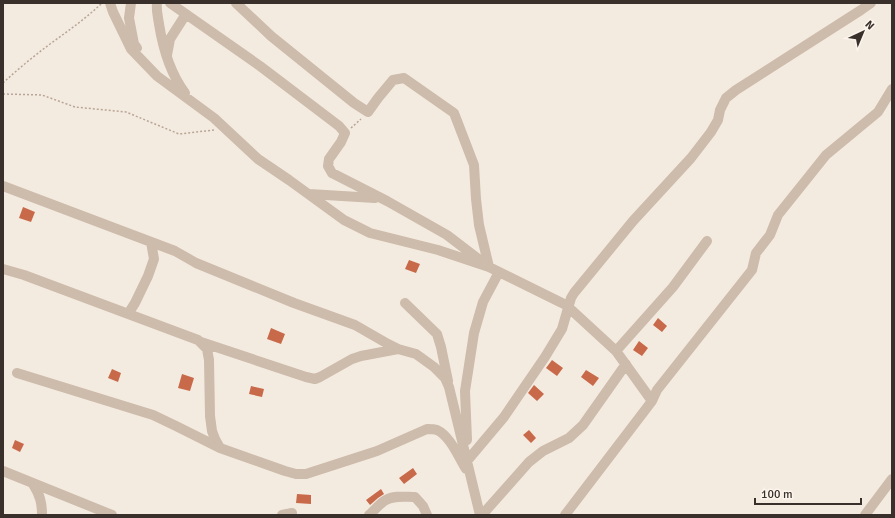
<svg xmlns="http://www.w3.org/2000/svg" width="895" height="518" viewBox="0 0 895 518" font-family="Signika,sans-serif">
	<style>
		.building { fill: #c86a4a }
		.lines { fill: none; stroke-linecap: round; stroke-linejoin: round }
		.path { stroke: #b9a595; stroke-width: 1.5; stroke-dasharray: 2 2; stroke-linecap: butt }
		.minor { stroke: #cdbbab; stroke-width: 10 }
	</style>
	<rect width="100%" height="100%" fill="#f4ebe0"/>
	<path class="building" d="M23,207L35,212L31,222L19,218Z
		M409,260L420,264L416,273L405,269Z
		M658,318L667,326L662,332L653,325Z
		M271,328L285,334L281,344L267,339Z
		M639,341L648,348L642,356L633,350Z
		M552,360L563,368L557,376L546,368Z
		M112,369L121,373L118,382L108,378Z
		M586,370L599,378L593,386L581,377Z
		M182,374L194,378L190,391L178,388Z
		M534,385L544,394L537,401L528,393Z
		M251,386L264,389L262,397L249,394Z
		M529,430L536,438L531,443L523,435Z
		M15,440L24,444L20,452L12,448Z
		M413,468L417,474L404,484L399,478Z
		M381,489L384,494L378,498L370,505L366,500Z
		M297,494L311,495V504L296,503Z"/>
	<g class="lines">
		<path class="path" d="M3,83C18,69 34,56 50,44C68,31 85,19 101,4
			M3,94L42,95L75,107L126,112L179,134L214,130
			M351,128L361,119"/>
		<path class="minor" d="M110,3L113,12L131,49L157,76L214,118L258,159L289,180L344,220L370,233L438,250L489,267L566,305L616,351L652,401
			M131,3L129,18L134,44L137,48
			M157,3C156,10 158,17 159,24C163,49 170,73 185,93
			M170,3L260,66L339,126L345,133L341,142L329,159L328,166L332,173L387,201L447,235L481,261
			M236,3L271,36L354,103L368,112L378,98L393,80L404,78L454,113L474,165L476,199L479,225L489,267
			M167,55L170,39L186,14
			M3,186L175,251L196,263L294,303L355,325L388,344L398,349L416,354L434,367L445,378L449,387L480,515
			M309,194L375,198
			M3,269L24,275L198,340L207,349L209,360L210,416L212,431L215,439L220,448L285,471L296,474H306L377,451L427,429C430,429 434,429 437,430C450,436 458,456 466,469
			M405,303L437,334L441,347L448,381
			M128,314L135,303L148,276L154,259L151,242
			M201,342L306,377L315,379L320,377L352,359L361,356L398,349
			M616,351L673,287L707,241
			M17,373L153,415L176,426L220,448
			M467,440L465,391L474,333L483,302L499,272
			M467,461L504,417L545,357L562,329L571,298L574,293L633,221L691,158L711,132L718,120L720,110L726,98L736,90L861,10L871,3
			M3,471L112,515
			M33,484C40,495 42,503 42,515
			M282,515L292,513
			M369,515C374,511 381,502 386,500C394,495 406,497 415,497L423,506L427,515
			M482,515L529,462L543,451L569,438L583,425L626,364
			M565,515L652,401L657,390L752,270L756,253L770,235L778,215L826,155L878,112L892,89
			M865,515L892,479"/>
	</g>
	<rect width="895" height="518" fill="none" stroke="#3a302b" stroke-width="8"/>
	<g transform="translate(863 32) rotate(44)" stroke="#fbf5ed" stroke-width="3" paint-order="stroke">
	<path d="M0-3L7 15L0 10L-7 15Z" fill="#3a302b"/>
	<text y="-6" font-size="11" font-weight="bold" text-anchor="middle" fill="#3a302b">N</text>
	</g>
	<path d="M755 498v6h106v-6" fill="none" stroke="#3a302b" stroke-width="2"/>
	<text x="761" y="498" font-size="12" fill="#3a302b" stroke="#fbf5ed" stroke-width="3" paint-order="stroke">100 m</text>
</svg>
